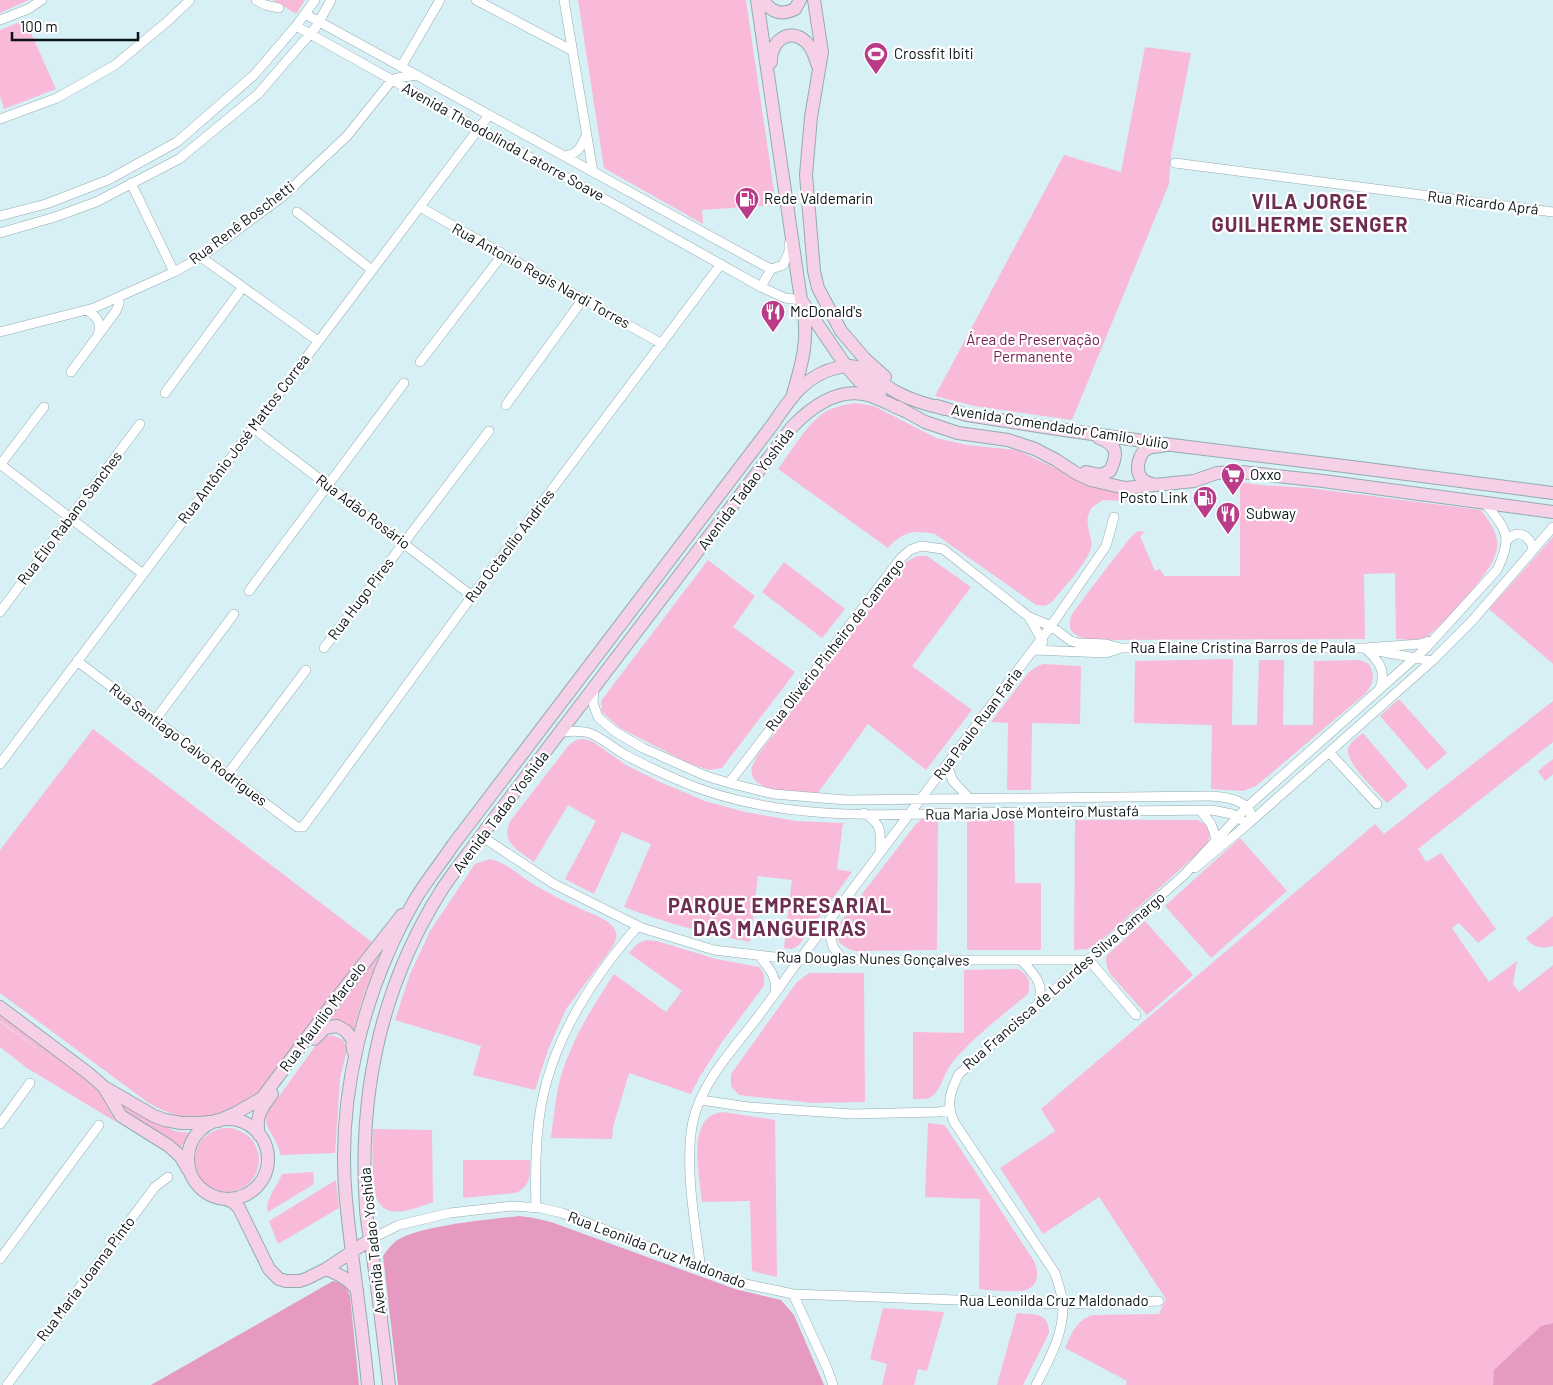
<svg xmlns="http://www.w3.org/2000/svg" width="1553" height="1385" viewBox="0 0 1553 1385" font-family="Barlow,sans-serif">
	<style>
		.green { fill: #f9b9d9 }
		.forest { fill: #e699c1 }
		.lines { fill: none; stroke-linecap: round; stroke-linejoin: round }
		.street-casing { stroke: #93abb1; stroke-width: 10 }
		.secondary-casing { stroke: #93abb1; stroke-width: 14 }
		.street { stroke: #fff; stroke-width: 9 }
		.secondary { stroke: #f6d0e6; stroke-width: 12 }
		.labels { text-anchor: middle; stroke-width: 4.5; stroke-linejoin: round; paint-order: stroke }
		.poi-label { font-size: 15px; fill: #0a1315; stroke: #fff; text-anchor: start }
		.street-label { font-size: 15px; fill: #0a1315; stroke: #fff }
		.park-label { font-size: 15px; fill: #782055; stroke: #fff }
		.district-label { font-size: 20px; font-weight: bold; letter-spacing: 1px; fill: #6d2e52; stroke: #fff }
	</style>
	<rect width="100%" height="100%" fill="#d6f0f6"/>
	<path class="green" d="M0,0H29L0,13Z
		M273,0H305L296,14Z
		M578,0H746L776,205L702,210L703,224L604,168Z
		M25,20L56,89L4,109L0,96V30Z
		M1145,47L1191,53L1171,154L1169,184L1072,420L974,406L935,396L1064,155L1121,172Z
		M855,403L874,406L936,438L967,445L1017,450L1078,479L1125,494L1143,495L1144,502L1103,500C1100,502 1093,506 1091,509C1081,524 1096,539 1090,551C1082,570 1064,586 1052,602L1045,606L1036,605L935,534C914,530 903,531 888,548L778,469C791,452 804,428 822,414C832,407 844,405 855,403Z
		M1240,482L1260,485L1309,488L1481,510C1489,521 1499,534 1497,548C1496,554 1493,561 1490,566C1482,580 1439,630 1426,637C1417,642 1406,639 1396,639L1395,573L1364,574L1365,639L1099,640C1083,639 1063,637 1072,614L1102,574L1130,538L1138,531L1145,532L1140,536L1155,571L1160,569L1164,576H1240Z
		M1553,537V664L1489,609Z
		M917,556H927L971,587L912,666L972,710L926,770L868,724L818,793C801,792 747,795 752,767C753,764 756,759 757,756L906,562Z
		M708,560L755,596L733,627L795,672L722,768L709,770L688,763L620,728L602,712L601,701Z
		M784,562L845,609L822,638L762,592Z
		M1233,659L1232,725H1257L1259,660H1284L1283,725H1313L1314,661L1360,660L1369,664C1375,676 1374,682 1366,693L1256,786L1243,791L1211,789L1212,725L1134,723L1135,661Z
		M1043,664L1081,666L1080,724L1032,723L1031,790H1007L1008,723L991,722L1028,673L1036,667Z
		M1399,699L1447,753L1427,770L1380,716Z
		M1553,701V742L1418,849L1426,862L1441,853L1496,929L1478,943L1459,923L1452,928L1489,982L1517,961L1513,984L1519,992L1553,965V1323L1541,1326L1495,1370L1493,1385H1126L1127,1381L1065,1348C1072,1333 1076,1320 1093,1315L1159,1314L1166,1299L1099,1197L1043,1234L1000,1168L1055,1131L1041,1109L1375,824L1384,834Z
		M93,729L372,942L256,1096C215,1118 194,1127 150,1104L0,993V850Z
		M1363,733L1408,786L1387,803C1378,793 1346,763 1348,750C1349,742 1357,738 1363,733Z
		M583,739L592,741L626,765L660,782L705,801L745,812L796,821L843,823L837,869L852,872L799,945L792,949L784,948L792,880L758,876L750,942C707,934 665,923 624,907L651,844L622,832L594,894L565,879L596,821L568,805L534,862C519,851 499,842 511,820L569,745L576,740Z
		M1553,759V774L1545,781L1538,771Z
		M923,818L938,820L937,950L855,951C840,947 833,940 839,924L916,824Z
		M967,820H1014L1015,883H1041V950H967Z
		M1075,820H1197C1210,825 1212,832 1207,845L1095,946L1087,949L1074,950Z
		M1240,838L1287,891L1211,958L1165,906Z
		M490,859C508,864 518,874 533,884C548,893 564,901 581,909C591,914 607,918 614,928C619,936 615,942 611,949L566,1009L548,1050L535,1090L473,1075L481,1046L395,1020L410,974L430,931L475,864Z
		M1553,916V946C1542,949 1533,948 1526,938Z
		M1145,921L1193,975L1147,1015L1111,975C1107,968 1105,963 1107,955Z
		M646,940L657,941L716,959L759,967C765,974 765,978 763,987L722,1042L699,1078L691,1094L629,1073L613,1127L612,1139L551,1138C553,1121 555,1105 558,1088C567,1047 591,1009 614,974L666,1012L682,991L629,953L637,944Z
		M381,950L362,1000L353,1033L336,1020L329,1021Z
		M1018,969C1029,975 1031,982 1028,994C1002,1016 973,1037 952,1063C945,1071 941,1090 932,1096C928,1100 919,1099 913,1099V1032L964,1033V970Z
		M809,973H864L865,1102L813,1103L739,1095L731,1086V1074L797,982Z
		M0,1014L97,1086L174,1131L191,1133L182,1145L180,1153L141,1125L119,1106L100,1094L116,1122L27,1068L0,1047V1022L65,1069L0,1021Z
		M331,1035L340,1038L343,1040L347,1049L340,1079L335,1153L280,1155C279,1139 262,1129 267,1113L321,1038Z
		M723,1112L775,1120L777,1277L752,1271L750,1201L702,1202C700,1181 690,1133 708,1118C712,1114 717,1113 723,1112Z
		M928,1123L944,1125L948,1130L1034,1261C1039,1272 1039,1285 1026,1290C1018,1293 988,1290 979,1289L980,1199L925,1197Z
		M195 1160a32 32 0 1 1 64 0a32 32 0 1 1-64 0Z
		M373,1129L432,1130L433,1202C421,1206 404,1214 391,1211C385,1210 379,1205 377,1199C372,1187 372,1143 373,1129Z
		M463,1160H530C531,1174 530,1188 515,1193L463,1198Z
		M313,1172L314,1184L268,1212C264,1200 278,1186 282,1174Z
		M336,1180L339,1208L278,1244L269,1221Z
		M883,1308L944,1312L927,1371L918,1369L914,1385H882L887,1364L870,1359Z
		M1017,1313C1033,1315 1049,1311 1049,1333L1023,1385H997Z"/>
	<path class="forest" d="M519,1216L534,1218L551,1222L735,1289L781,1300L794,1315L824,1385H398L383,1256C387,1250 391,1245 396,1241C421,1225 488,1220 519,1216Z
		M333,1281C343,1283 346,1286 350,1296L359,1385H151Z
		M1553,1323V1385H1493L1494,1370L1541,1326Z"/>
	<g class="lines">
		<defs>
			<path id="street" d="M256,0L265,5L279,8
				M476,0L571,50
				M564,0L593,172
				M305,14L763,265L771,269L783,265L789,252V244
				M0,20L28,9L42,0
				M296,26L761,287L785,298L801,300
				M401,67L440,0
				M0,119L57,98L115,65L168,21L190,0
				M565,156C577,155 581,147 586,136
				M1175,163L1553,212
				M131,183L174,272
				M420,207L662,344
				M297,212L372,270
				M0,216L46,204L108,180L177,142L254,75L296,26L315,0
				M0,233L55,217L96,202L179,159L258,94L316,27L331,0
				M201,257L318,341
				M761,287L771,269
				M87,310C97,317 102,322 98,335
				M0,332L94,308L174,272L201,257L282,197L347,136L392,80L397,78L417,75
				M420,362L503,254
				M71,372L116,311L119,304V297
				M165,393L243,287
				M506,405L583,299
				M253,428L472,596
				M0,464L143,574
				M0,465L44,407
				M1507,540C1517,530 1526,533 1532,545V551
				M249,591L404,383
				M0,612L140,424
				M1029,617L1043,642
				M324,648L489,431
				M1365,648C1378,660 1387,670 1380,688
				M1034,650L1106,653L1121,648
				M1378,651L1432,661
				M77,661L297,827H303L472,596L721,264
				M594,690L593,703L598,717L614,731L643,748L706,776L729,783L774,794L846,800L1209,796C1224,797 1241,798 1250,811L1251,821
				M155,720L234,614
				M562,732C571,731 582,730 592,734C603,739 613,748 624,754C641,764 660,772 678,780C760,817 863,817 951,813L1212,810L1232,814L1248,824
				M1329,752L1377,804
				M0,764L489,115
				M947,765L953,781L969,798
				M227,775L306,670
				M729,783L901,558L910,550L921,546L943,549L1029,617L1051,626L1071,641L1078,643L1106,644L1121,648H1365L1419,644L1433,640
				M1201,811L1211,824L1216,838
				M864,813C882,824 881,832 880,850
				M481,836L554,884L642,928L714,950L799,960H1089L1136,1015
				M1195,868L1248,824L1432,661L1472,621L1553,527
				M827,924L833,947L844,961
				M759,956C768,967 778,977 775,992
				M1022,961C1035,975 1044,983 1039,1003
				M701,1100L748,1107L852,1114L938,1112L949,1110
				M0,1124L30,1083
				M536,1207C535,1176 536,1132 542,1101C555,1035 594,976 638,926
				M371,1239L399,1225L450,1213L512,1206L541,1208L562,1213L741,1283L793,1294L1063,1304L1159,1301
				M0,1259L99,1125
				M701,1269C695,1225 684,1163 693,1121C701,1085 728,1055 750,1027C764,1009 778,990 791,971L1051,626L1106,546L1114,517
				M793,1294L827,1368L833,1385
				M7,1385L155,1187L168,1177
				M1036,1385C1049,1360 1064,1334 1063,1304C1062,1294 1058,1283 1055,1273L954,1122C946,1103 950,1092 959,1074L1184,875L1247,807L1426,648L1497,570C1513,536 1507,531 1485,503"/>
			<path id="secondary" d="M757,0L801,300L846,366L859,381L880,394
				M763,0C771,12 781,16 795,9L800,0
				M814,0L822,52L811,117L806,175L814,271L818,288L841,331L864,358L885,377
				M771,62C770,42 789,26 806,42C813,48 815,58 818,66
				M793,394C802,364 809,339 803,308
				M937,406L967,415L1064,430L1172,445L1352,467L1553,493
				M898,407L925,422L958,433L1008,440L1035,449L1056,460L1076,473L1091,480L1125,488L1194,481L1217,473L1241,472L1323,481L1553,512
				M1086,472L1100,475L1110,471C1118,454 1118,445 1099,438
				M1156,485C1151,484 1146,483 1142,479C1134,470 1139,451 1149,448C1153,446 1158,447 1162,446
				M0,1007L88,1073L104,1087L154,1116L165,1120L181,1123H201L218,1121L236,1113L262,1098L336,999L402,915
				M314,1039L325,1028L337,1026L346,1031L352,1039L353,1051
				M105,1089L121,1116L169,1146L180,1156L189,1171
				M188 1159a40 40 0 1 1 80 0a40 40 0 1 1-80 0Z
				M259,1135C255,1116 261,1109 272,1094
				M225,1199L233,1202L239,1208L269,1269L279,1279L286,1281H300L308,1278L326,1269L371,1239
				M326,1269C338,1274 349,1279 357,1290
				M368,1385C362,1323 352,1262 346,1200C336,1097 364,987 416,898C427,880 441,863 453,845L773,424C791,397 806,374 840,367C847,366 853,365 859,368C873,374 884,386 898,393C913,401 928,405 945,409
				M389,1385C384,1342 379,1300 373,1257C371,1241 367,1225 366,1209C358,1095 380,988 441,891C453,872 468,854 481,836L792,427C812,406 838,387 868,395C881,399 893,406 905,411"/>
		</defs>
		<use href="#street" class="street-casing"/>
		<use href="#secondary" class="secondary-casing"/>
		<use href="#street" class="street"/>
		<use href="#secondary" class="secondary"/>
	</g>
	<defs>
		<symbol id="stadium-pin" viewBox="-11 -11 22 30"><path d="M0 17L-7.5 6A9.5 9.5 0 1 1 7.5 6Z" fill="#ba3b87" stroke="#fff"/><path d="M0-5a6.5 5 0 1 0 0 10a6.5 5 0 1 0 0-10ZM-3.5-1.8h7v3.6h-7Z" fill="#fff"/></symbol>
		<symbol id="fuel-pin" viewBox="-11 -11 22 30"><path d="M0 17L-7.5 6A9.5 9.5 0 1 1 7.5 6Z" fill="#ba3b87" stroke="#fff"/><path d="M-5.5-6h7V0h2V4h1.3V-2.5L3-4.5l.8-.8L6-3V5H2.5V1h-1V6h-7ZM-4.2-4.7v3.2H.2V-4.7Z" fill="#fff"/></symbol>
		<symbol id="restaurant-pin" viewBox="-11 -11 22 30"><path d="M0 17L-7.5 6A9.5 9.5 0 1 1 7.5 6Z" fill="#ba3b87" stroke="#fff"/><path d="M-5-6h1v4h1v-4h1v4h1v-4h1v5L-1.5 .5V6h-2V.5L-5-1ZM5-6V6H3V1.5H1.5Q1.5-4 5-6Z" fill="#fff"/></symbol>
		<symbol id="supermarket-pin" viewBox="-11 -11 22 30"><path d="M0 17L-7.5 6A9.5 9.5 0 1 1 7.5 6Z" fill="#ba3b87" stroke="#fff"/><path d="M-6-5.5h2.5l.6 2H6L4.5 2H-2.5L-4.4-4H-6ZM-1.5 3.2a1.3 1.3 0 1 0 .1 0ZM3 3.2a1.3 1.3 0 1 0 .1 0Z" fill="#fff"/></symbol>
	</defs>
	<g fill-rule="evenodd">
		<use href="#stadium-pin" x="862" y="40" width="28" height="38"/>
		<use href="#fuel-pin" x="733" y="185" width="28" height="38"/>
		<use href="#restaurant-pin" x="759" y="298" width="28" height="38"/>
		<use href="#supermarket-pin" x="1219" y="461" width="28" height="38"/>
		<use href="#fuel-pin" x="1191" y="484" width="28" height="38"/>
		<use href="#restaurant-pin" x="1214" y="500" width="28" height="38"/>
	</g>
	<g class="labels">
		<g class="poi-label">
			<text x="894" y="59">Crossfit Ibiti</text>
			<text x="764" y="204">Rede Valdemarin</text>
			<text x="790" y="317">McDonald's</text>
			<text x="1250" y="480">Oxxo</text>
			<text x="1188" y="503" text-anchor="end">Posto Link</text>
			<text x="1246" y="519">Subway</text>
		</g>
		<g class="street-label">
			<text transform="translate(503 142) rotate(29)" y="5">Avenida Theodolinda Latorre Soave</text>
			<text transform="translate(1483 203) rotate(7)" y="5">Rua Ricardo Aprá</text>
			<text transform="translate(242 223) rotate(-37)" y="5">Rua Renê Boschetti</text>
			<text transform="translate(541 276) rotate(29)" y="5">Rua Antonio Regis Nardi Torres</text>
			<text transform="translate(1060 427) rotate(9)" y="5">Avenida Comendador Camilo Júlio</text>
			<text transform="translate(244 439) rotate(-53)" y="5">Rua Antônio José Mattos Correa</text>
			<text transform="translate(746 489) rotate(-53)" y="5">Avenida Tadao Yoshida</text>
			<text transform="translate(363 512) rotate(37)" y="5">Rua Adão Rosário</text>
			<text transform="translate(70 518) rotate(-53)" y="5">Rua Élio Rabano Sanches</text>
			<text transform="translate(510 546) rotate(-53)" y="5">Rua Octacílio Andries</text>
			<text transform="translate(361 599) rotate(-53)" y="5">Rua Hugo Pires</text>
			<text transform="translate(835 645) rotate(-52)" y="5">Rua Olivério Pinheiro de Camargo</text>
			<text x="1243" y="653">Rua Elaine Cristina Barros de Paula</text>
			<text transform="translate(978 724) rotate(-53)" y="5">Rua Paulo Ruan Faria</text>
			<text transform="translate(188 745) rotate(37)" y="5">Rua Santiago Calvo Rodrigues</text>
			<text transform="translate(501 812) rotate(-53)" y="5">Avenida Tadao Yoshida</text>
			<text transform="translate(1032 813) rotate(-1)" y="5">Rua Maria José Monteiro Mustafá</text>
			<text transform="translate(873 959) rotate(1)" y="5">Rua Douglas Nunes Gonçalves</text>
			<text transform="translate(1064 981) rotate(-41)" y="5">Rua Francisca de Lourdes Silva Camargo</text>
			<text transform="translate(323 1017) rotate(-53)" y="5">Rua Maurílio Marcelo</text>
			<text transform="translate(373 1241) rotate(-96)" y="5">Avenida Tadao Yoshida</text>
			<text transform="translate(657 1250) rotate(21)" y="5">Rua Leonilda Cruz Maldonado</text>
			<text transform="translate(86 1279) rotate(-53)" y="5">Rua Maria Joanna Pinto</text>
			<text x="1054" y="1306">Rua Leonilda Cruz Maldonado</text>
		</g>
		<g class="park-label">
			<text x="1033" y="345">Área de Preservação<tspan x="1033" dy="17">Permanente</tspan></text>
		</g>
		<g class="district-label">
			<text x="1310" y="209">VILA JORGE<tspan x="1310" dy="23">GUILHERME SENGER</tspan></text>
			<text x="780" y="913">PARQUE EMPRESARIAL<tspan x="780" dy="23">DAS MANGUEIRAS</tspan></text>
		</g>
	</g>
	<path d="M12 32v8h126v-8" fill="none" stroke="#0a1315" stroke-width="2.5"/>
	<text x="20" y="32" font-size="15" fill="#0a1315" stroke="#ffffff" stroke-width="4" paint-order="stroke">100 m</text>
</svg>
